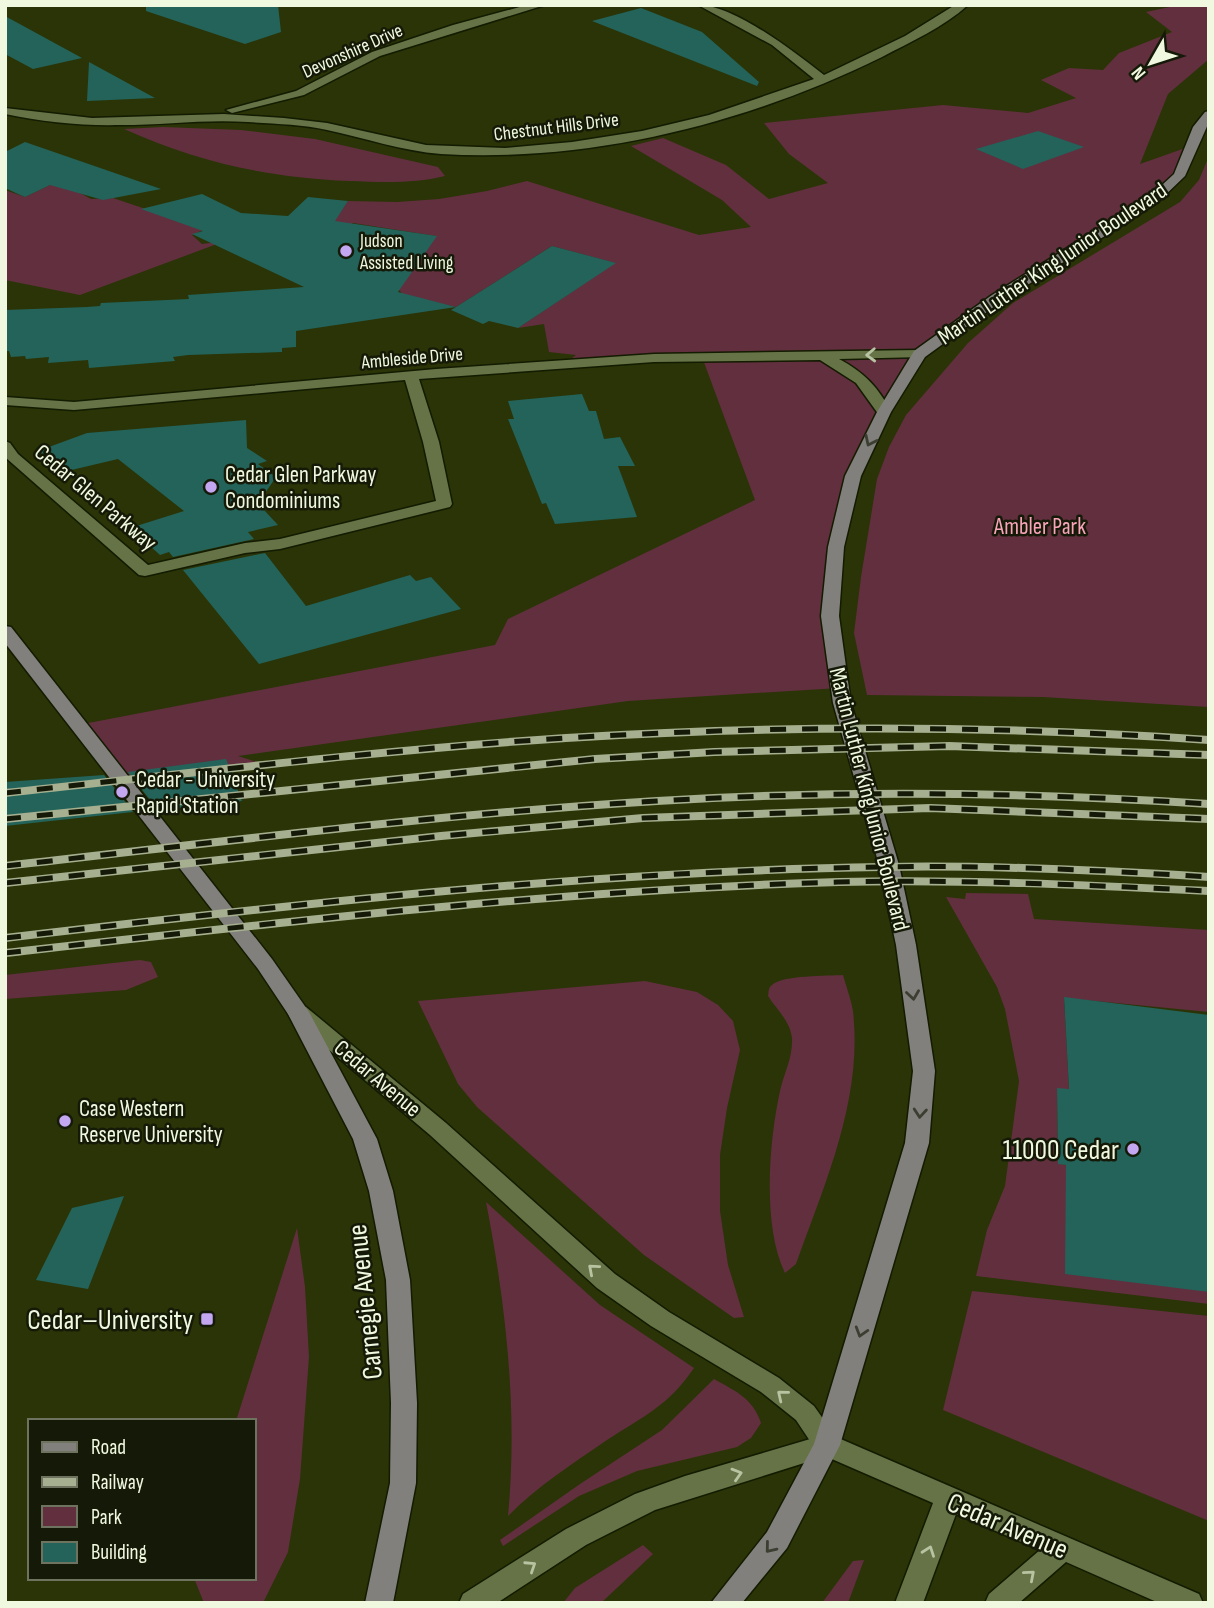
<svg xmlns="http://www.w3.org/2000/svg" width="1214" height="1608" viewBox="0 0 1214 1608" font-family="'Sofia Sans Condensed',sans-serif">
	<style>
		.green { fill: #622f3e }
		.building { fill: #23635a }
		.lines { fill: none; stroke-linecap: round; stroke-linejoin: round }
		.minor-casing { stroke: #131b00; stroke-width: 3 }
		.tertiary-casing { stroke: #131b00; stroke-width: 3 }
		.secondary-casing { stroke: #131b00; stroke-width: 3 }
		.minor { fill: #657346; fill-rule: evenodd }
		.tertiary { fill: #657346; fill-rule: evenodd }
		.secondary { fill: #82807c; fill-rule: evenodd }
		.rail-casing { stroke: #a6af8f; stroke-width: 8 }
		.rail { stroke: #151a08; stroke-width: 5; stroke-dasharray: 16; stroke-linecap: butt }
		.oneway { stroke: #b8c3a2 }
		.oneway2 { stroke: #3b3e31 }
		.poi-dot { fill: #c4a7f1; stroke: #151a08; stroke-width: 2.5 }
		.labels { text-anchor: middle; stroke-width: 5; stroke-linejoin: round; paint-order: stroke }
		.far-street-label { font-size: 19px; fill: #f0f8e0; stroke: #151a08 }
		.far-poi-label { font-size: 19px; fill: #f0f8e0; stroke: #151a08; text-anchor: start }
		.street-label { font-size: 23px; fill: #f0f8e0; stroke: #151a08 }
		.poi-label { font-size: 23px; fill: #f0f8e0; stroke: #151a08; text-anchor: start }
		.park-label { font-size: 23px; fill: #faa4bb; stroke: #151a08 }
		.near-poi-label { font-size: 28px; fill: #f0f8e0; stroke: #151a08; text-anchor: end }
		.near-street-label { font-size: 28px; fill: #f0f8e0; stroke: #151a08 }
	</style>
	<rect width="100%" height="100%" fill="#2a3407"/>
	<path class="green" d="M1179,5H1209V59L1168,94L1140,164L1191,146L1179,176L1153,200L919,354L853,476L836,547L839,688L628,701L238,756L266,765L121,781L78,725L495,645L508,619L755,500L702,357L565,364L576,355L549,352L544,324L518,328L615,263L552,246L456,307L403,295L397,287L436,236L353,223L345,229L330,227L348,201L397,202L439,199L487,191L527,181L699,235L751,227L722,200L631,146L663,138L726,165L769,199L828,183L789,154L764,123L943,105L1028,113L1076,98L1041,80L1069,68L1103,70L1119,53L1172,32L1146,12Z
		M163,127L241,130L315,139L438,167L445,176C413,184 382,182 349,181C266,177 200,163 124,129Z
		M1209,156V707L1043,697L867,695L854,633L861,577L877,479L889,447L906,415L968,343L1013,303L1180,202L1199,180Z
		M58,181L91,199L113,198L205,229L192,235L202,244L225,241L80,295L5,280V190L25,197Z
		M966,893L1028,894L1034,919L1209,930V1012L1064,998L1069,1089H1057L1058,1163L1069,1166L1209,1292V1304L976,1276L987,1230L1005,1186L1019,1081L1005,1009L997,987L946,897L965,899Z
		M140,960L151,962L158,977L126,990L5,999V975Z
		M843,975C846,986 851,999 853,1011C863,1099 825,1183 796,1264L785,1273C762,1226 769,1141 780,1091C784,1073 793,1057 792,1038C790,1021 777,1010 768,996C769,991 768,988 772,985C782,975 828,976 843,975Z
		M645,981L697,992L718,1005L733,1021L740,1050L727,1108L720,1155V1211L728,1265L744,1317L734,1318L644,1255L477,1107L458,1084L418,1001Z
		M486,1202L600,1305L694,1368C668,1406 644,1416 607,1440C572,1464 538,1486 508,1516C518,1411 506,1305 486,1202Z
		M297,1228L305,1287L309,1357L300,1479L288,1552L263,1603H204L194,1578H254V1421H236Z
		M972,1291L1209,1316V1521L943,1410Z
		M714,1379C735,1391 753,1398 761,1423L751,1438L737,1447L637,1471L579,1496L503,1546L500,1540L580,1484L662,1430Z
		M643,1545L653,1554L601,1603H563L575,1588Z
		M864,1560L848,1603H822L853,1561Z"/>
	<path class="building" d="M146,5H278L281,32L245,44L146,11Z
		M641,8L702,32L759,82L757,86L592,21Z
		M5,16L82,58L33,69L5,54Z
		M89,62L155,98L87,101Z
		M1038,131L1084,147L1023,169L976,149Z
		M25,142L161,189L103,200L50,185L25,197L18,194L5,188V152Z
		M202,194L241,213L288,216L308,197L348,201L335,221L437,236L398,292L456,307L552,246L616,263L518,328L489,321L483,324L451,310L456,307L296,331V347L282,348V352L188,355L173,357L175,361L89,368L88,360L48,363L49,357L26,359L25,356L11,357L9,351H5V310L87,307L100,306L101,303L189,299L188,295L304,287L192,234L203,231L141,209Z
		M582,394L589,411H596L604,439L620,437L635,466H618L637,517L555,524L546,503L542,504L508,419H514L508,401Z
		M246,420L247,448L267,461L258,464L276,477L261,499L270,507L264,510L278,525L248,532L254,539L173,557L169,552L160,555L130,528L184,511L118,459L63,472L38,451L87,433Z
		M265,553L306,606L410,575L416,581L431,577L461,609L259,664L183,570Z
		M226,759L242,801L158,810L128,772Z
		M104,775L133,812L5,826V782Z
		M1064,997L1209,1015V1292L1065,1274L1066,1165L1058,1164L1057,1088L1069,1089Z
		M124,1196L88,1289L36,1280L72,1208Z"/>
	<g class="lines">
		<defs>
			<path id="minor" d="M527,5H545L380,56L304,95L232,113L226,110L296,91L372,52L453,25Z
				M698,5C735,5 794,52 824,75L905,36L955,5H968C944,27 910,42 882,57C748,123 591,163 441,154C402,151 365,138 327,130C302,124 274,124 248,122C206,119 164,125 121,125C82,126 43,122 5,114V108L92,118L224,114L284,118L327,123L426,145L505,148L572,142L642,131L709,115L814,79L772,45Z
				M919,350L924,351V357L839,359C864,372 879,388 891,412L884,416L879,415L856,383L820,360L654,362L419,379L439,442L452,504L450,507L280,549L245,553L145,576L139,575L5,457V441L10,443L18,454L148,565L245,543L280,539L436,501L423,442L405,380L74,410L5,405V397L74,402L436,369L654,354Z
				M827,1434L836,1437L840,1445L836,1453L655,1510L586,1545L497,1603H459L463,1594L566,1529L635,1494L685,1476Z"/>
			<path id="tertiary" d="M298,1005L306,1007L446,1123L615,1274L669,1312L779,1378L814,1406L836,1437L1199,1594L1203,1603H1159L1066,1562L1019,1603H985L989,1594L1040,1550L956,1514L923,1603H895L933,1503L818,1453L796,1420L761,1392L651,1326L597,1288L430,1135L290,1017L287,1012L290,1007Z"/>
			<path id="secondary" d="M1209,111V122L1185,176L1157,203L1002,301L925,357L891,412L861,476L844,547L839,616L851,703L899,865L916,945L935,1071L929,1143L840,1445L787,1548L742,1603H711L767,1532L814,1444L905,1143L913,1071L896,945L879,865L833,703L821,616L828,547L845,476L877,412L914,351L992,295L1149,197L1174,174L1193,127L1205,112Z
				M5,626L11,627L272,959L309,1012L377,1139L393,1191L410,1280L417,1403L416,1483L393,1603H365L390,1483L391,1403L386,1280L369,1191L353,1139L288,1014L258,969L5,643Z"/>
		</defs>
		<use href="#minor" class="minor-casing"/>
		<use href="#tertiary" class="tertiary-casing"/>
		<use href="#secondary" class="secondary-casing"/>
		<use href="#minor" class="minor"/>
		<use href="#tertiary" class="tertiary"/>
		<use href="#secondary" class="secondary"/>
		<defs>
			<path id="rail" d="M5,793C192,773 379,750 566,738C781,725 995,725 1209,740
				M5,819L595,759L714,752L949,746L1209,755
				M5,866C222,842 439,814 657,801C841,790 1025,792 1209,804
				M5,883L441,836L643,818L930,808L1209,819
				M5,938C297,904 588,871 882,867C991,865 1100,870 1209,877
				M5,953C282,922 560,890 839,882C962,879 1086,885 1209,891"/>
		</defs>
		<use href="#rail" class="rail-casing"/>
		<use href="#rail" class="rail"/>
	</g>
	<defs><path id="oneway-chevron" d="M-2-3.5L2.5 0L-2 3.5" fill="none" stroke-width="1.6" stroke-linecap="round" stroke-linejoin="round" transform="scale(1.75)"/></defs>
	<g class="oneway">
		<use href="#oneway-chevron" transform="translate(871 355) rotate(178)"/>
		<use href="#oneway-chevron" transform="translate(593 1269) rotate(-139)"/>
		<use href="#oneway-chevron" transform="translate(782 1395) rotate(-141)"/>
		<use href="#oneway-chevron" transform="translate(737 1474) rotate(-17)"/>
		<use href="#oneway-chevron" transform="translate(929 1551) rotate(-70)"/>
		<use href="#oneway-chevron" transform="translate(531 1566) rotate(-33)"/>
		<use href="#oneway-chevron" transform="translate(1030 1575) rotate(-41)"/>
	</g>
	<g class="oneway2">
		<use href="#oneway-chevron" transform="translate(870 441) rotate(116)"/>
		<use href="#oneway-chevron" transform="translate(913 995) rotate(82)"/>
		<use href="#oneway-chevron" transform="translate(920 1113) rotate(95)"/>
		<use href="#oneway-chevron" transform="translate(861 1332) rotate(107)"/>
		<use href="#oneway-chevron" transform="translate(770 1548) rotate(129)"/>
	</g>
	<g class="poi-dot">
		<circle cx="346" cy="251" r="7"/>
		<circle cx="211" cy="487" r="7"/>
		<circle cx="122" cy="792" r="7"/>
		<circle cx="65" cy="1121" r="7"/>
		<circle cx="1133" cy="1149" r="7"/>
		<rect x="200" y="1312" width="14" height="14" rx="3.5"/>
	</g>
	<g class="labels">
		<g class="far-street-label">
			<text transform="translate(352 50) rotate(-24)" y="7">Devonshire Drive</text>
			<text transform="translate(556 126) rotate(-7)" y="7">Chestnut Hills Drive</text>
			<text transform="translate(412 357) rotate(-5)" y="7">Ambleside Drive</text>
		</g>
		<g class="far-poi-label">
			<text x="360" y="247">Judson<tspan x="360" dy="22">Assisted Living</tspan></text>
		</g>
		<g class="street-label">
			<text transform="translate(1052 263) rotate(-34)" y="8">Martin Luther King Junior Boulevard</text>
			<text transform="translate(96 497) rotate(40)" y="8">Cedar Glen Parkway</text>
			<text transform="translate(870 799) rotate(76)" y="8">Martin Luther King Junior Boulevard</text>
			<text transform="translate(378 1078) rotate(40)" y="8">Cedar Avenue</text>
		</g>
		<g class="poi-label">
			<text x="225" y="482">Cedar Glen Parkway<tspan x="225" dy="26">Condominiums</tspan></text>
			<text x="136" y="787">Cedar - University<tspan x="136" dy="26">Rapid Station</tspan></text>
			<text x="79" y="1116">Case Western<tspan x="79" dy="26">Reserve University</tspan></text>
		</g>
		<g class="park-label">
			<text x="1040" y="534">Ambler Park</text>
		</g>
		<g class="near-poi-label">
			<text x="1119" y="1159">11000 Cedar</text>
			<text x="193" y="1329">Cedar–University</text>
		</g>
		<g class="near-street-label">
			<text transform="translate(364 1302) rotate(-96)" y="10">Carnegie Avenue</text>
			<text transform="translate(1008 1525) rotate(23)" y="10">Cedar Avenue</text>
		</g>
	</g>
	<rect width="1214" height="1608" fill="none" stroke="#f0f8e0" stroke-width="14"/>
	<rect x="28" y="1419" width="228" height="161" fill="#151a08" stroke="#6d735e" stroke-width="2"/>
	<rect x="42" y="1442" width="35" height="10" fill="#82807c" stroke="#6d735e" stroke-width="2"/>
	<text x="91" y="1454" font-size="21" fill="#f0f8e0">Road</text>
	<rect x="42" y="1477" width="35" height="10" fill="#a6af8f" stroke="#6d735e" stroke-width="2"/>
	<text x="91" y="1489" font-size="21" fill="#f0f8e0">Railway</text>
	<rect x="42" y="1506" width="35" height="21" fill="#622f3e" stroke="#6d735e" stroke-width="2"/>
	<text x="91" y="1524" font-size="21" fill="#f0f8e0">Park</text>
	<rect x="42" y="1542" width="35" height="21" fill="#23635a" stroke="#6d735e" stroke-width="2"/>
	<text x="91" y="1559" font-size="21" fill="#f0f8e0">Building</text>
	<g transform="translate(1151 63) rotate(231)" stroke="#151a08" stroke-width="5" paint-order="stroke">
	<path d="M0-5L12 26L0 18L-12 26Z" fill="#f0f8e0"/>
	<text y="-10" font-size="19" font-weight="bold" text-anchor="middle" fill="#f0f8e0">N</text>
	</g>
</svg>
